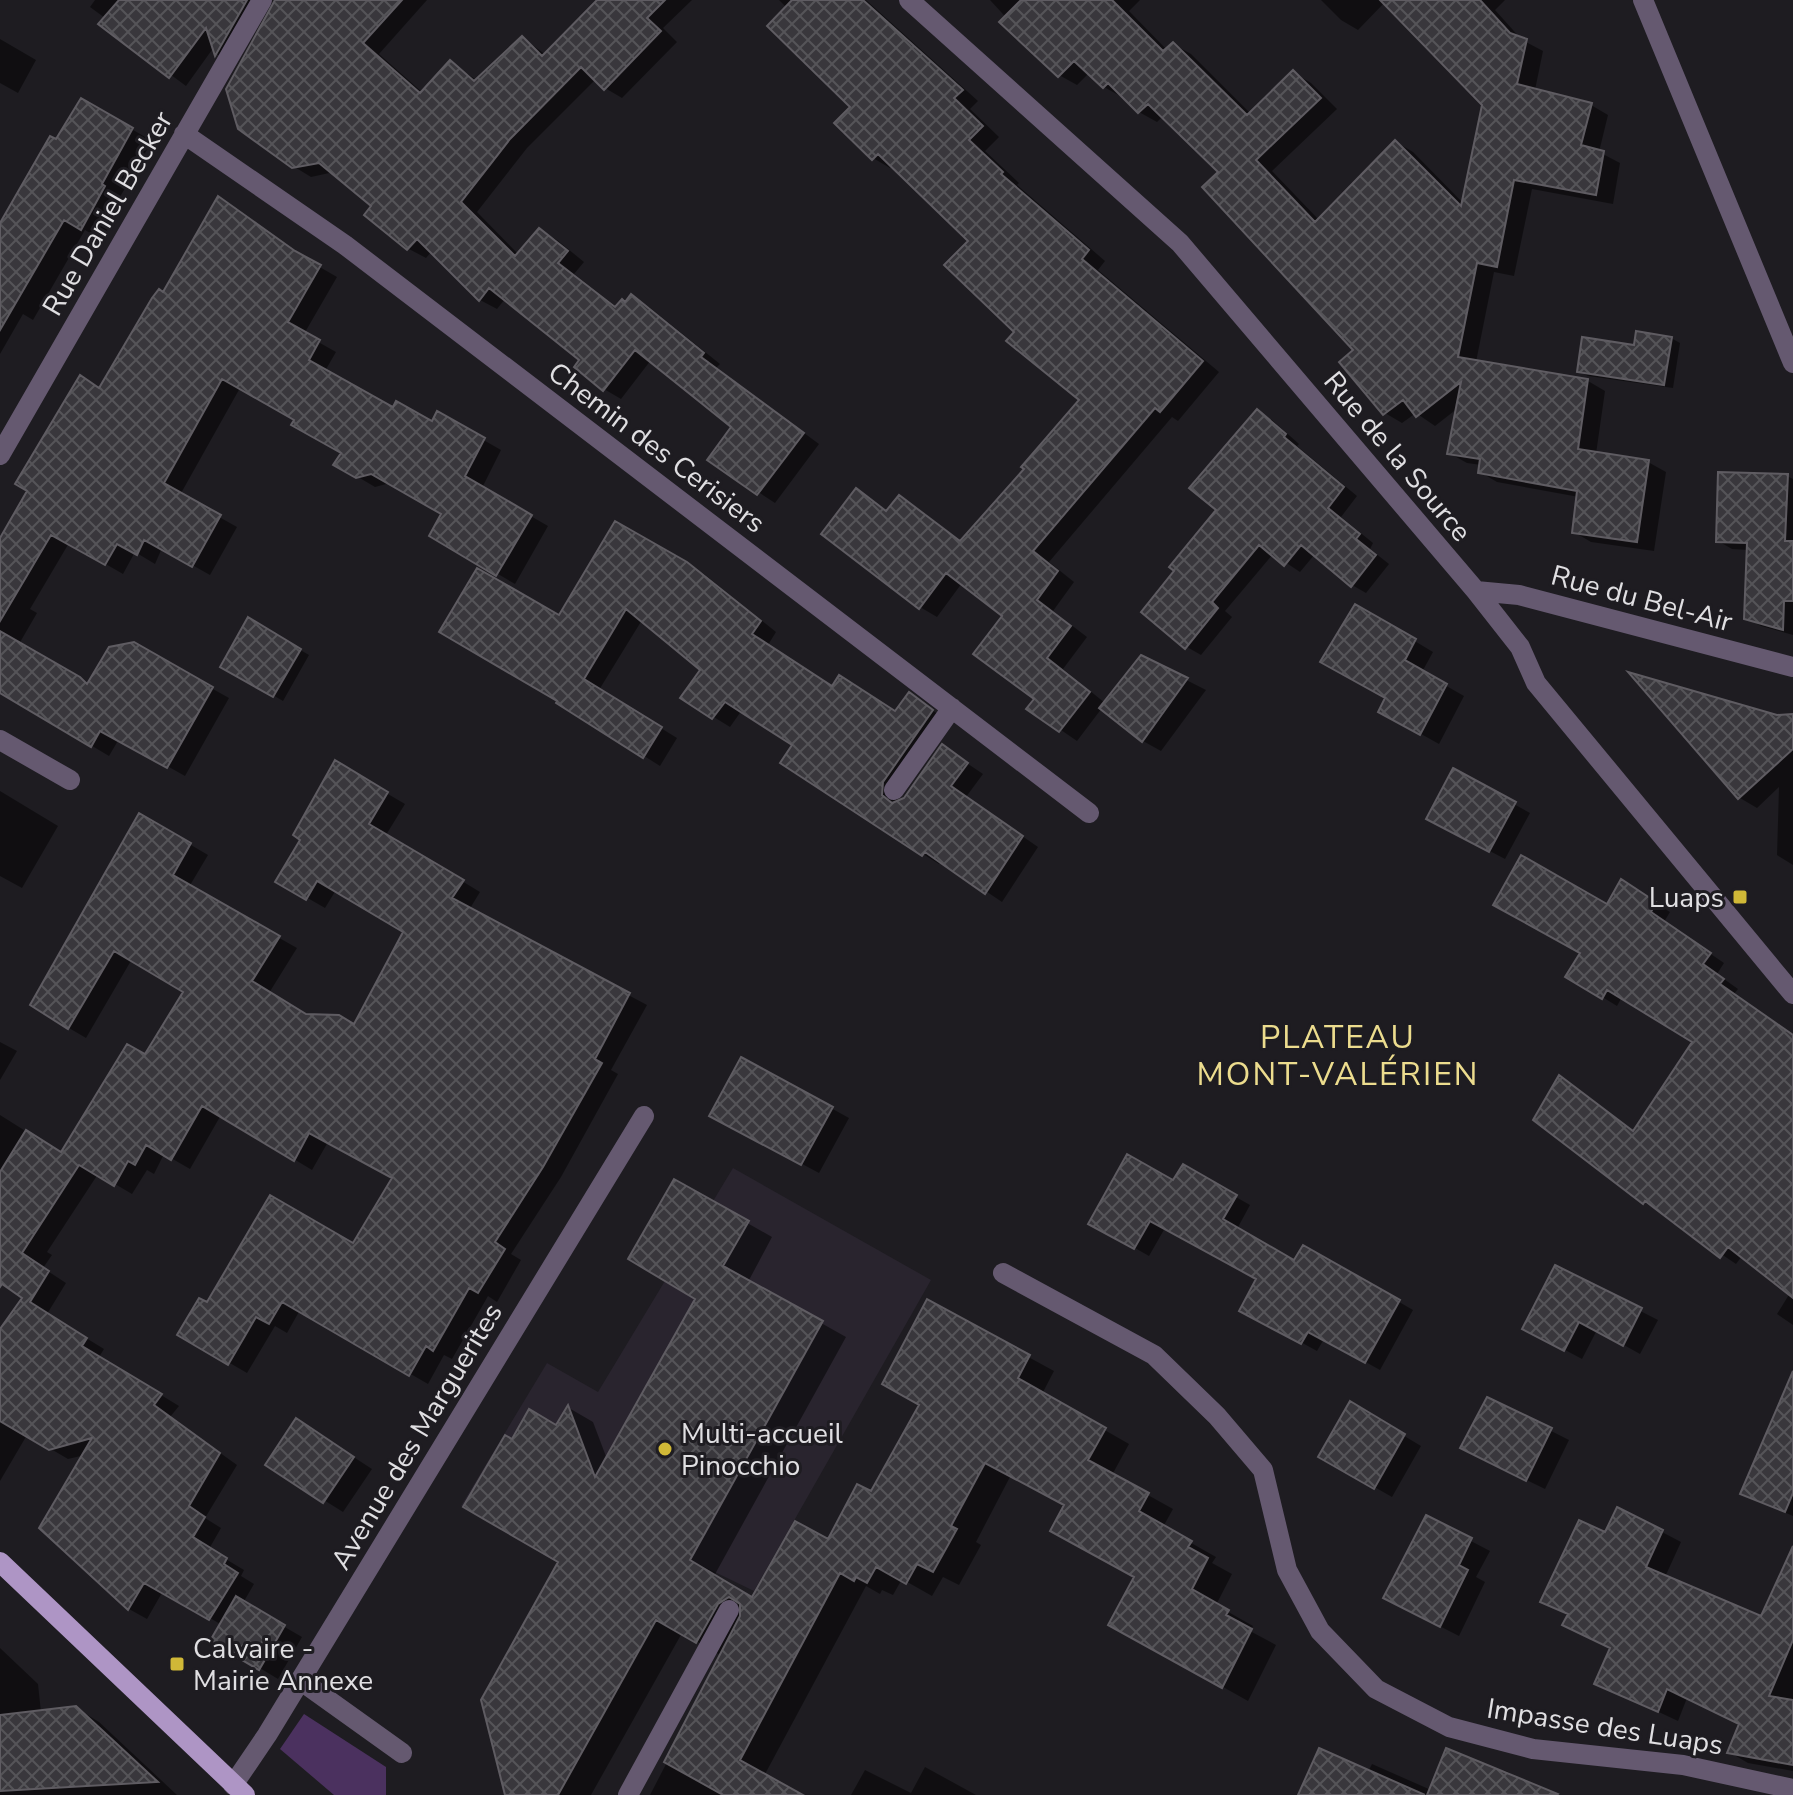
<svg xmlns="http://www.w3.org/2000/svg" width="1793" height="1795" viewBox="0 0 1793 1795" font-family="'Nunito Sans',sans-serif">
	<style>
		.built { fill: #29242e }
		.green { fill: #4b315f }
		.shadow { fill: #0007 }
		.building { fill: url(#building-cross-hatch); stroke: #5f5c62; stroke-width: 2 }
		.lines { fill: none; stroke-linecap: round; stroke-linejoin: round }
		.minor { stroke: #655970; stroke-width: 20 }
		.major { stroke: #ae95c5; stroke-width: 20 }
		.poi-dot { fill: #d0b837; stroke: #1e1c21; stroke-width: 3 }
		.labels { text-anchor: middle; stroke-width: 6; stroke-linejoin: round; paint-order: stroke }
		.street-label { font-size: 28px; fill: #e0dfe2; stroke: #1e1c21 }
		.poi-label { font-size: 28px; fill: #e0dfe2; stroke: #1e1c21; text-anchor: start }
		.quarter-label { font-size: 32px; letter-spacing: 2px; fill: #ecdc8e; stroke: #1e1c21 }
	</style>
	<defs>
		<pattern id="building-cross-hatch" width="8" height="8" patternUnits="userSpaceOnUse" patternTransform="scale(2)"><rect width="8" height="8" fill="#39373c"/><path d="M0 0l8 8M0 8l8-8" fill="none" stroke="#555458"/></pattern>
	</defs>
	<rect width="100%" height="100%" fill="#1e1c21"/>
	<path class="built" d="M733,1168L931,1280L754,1591L690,1560L655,1620L461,1506L547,1363L598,1392Z"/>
	<path class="green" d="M304,1714L386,1767V1795H334L280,1749Z"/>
	<path class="shadow" d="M95,0H266L232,63L217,54L214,47L186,86L101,23L105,18L90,7Z
		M309,0H427L379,54L423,93L450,62L478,81L523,38L546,55L600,0H692L663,28L677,42L622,98L605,88L596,79L527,148L477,212L519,255L540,230L557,240L584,262L574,274L618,308L626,304L632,297L649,307L720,364L716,368L819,444L775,503L710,460L734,427L651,360L621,399L604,389L582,360L505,299L497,309L480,300L432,251L426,258L409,249L367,215L374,206L334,172L311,177L293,166Z
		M779,0H866L978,101L970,109L999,137L985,151L1019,183L1017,185L1105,261L1098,270L1219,372L1178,421L1172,417L1049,562L1074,582L1053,611L1087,637L1063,669L1105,703L1141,657L1206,690L1161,751L1143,741L1102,708L1077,741L1029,708L1036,699L1004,616L962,583L937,617L920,607L857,491L888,511L899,497L962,541L1027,469L1082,399L1017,332L971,241L893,165L890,168L873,158L853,107L787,8Z
		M990,0H1140L1129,11L1167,50L1173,44L1191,54L1251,114L1294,73L1311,83L1337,109L1272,171L1319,220L1396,142L1413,152L1463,203L1484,104L1394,0H1505L1495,10L1522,40L1543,51L1535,90L1591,105L1608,115L1599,152L1620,163L1613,204L1532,189L1514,276L1494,272L1476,362L1588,381L1605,391L1596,454L1648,462L1666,472L1654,551L1591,542L1574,532L1579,497L1497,482L1480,472L1481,465L1467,463L1449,453L1458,408L1435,426L1416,413L1402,423L1385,413L1356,350L1221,172L1163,116L1157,122L1139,112L1123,95L1122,97L1104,87L1089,73L1077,85L1059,75Z
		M1321,0H1387L1358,30L1341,20Z
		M0,39L36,60L18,93L0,83Z
		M82,100L152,141L120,197L124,199L102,240L85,230L33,320L23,314L0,354V227Z
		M219,198L311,262L337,277L304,334L336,352L325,371L393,410L432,424L438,414L501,450L482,488L548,526L515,584L431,535L444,514L390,483L375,487L336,464L343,453L296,419L240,388L180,495L237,527L210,575L162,548L155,564L135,552L123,574L69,543L30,609L37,613L19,644L89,685L134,645L229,698L185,776L119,739L109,756L0,691V542L164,294Z
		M1671,338L1680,343L1673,388L1588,376L1579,371Z
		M1257,412L1272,420L1299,444L1297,446L1357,496L1341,517L1373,543L1370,549L1389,564L1366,593L1352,585L1315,554L1300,572L1273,554L1225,611L1232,617L1201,655L1187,647L1177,571L1219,510Z
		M1787,476L1793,479V635L1761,626L1746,618L1748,550L1732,549L1718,541Z
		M616,524L704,574L776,632L768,645L833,688L896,713L910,695L948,721L899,793L897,800L898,803L905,800L943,747L983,774L966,797L1038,847L1002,902L941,861L939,864L923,854L795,744L742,710L730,727L683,698L702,669L642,620L599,690L677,738L660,766L559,702V618Z
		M1356,606L1433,652L1422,672L1464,696L1439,744L1380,711L1387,698Z
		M249,620L309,655L283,701L223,666Z
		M1793,716V865L1777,855L1779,787L1757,808L1740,798L1777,717Z
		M335,763L405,804L386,835L480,892L469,910L647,1005L611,1070L618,1074L561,1177L511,1254L521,1260L497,1302L488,1296L452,1359L444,1355L428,1384L300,1310L287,1333L275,1326L247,1373L180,1334L207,1304L354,1246L394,1177L328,1142L312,1170L221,1115L190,1169L164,1154L154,1174L147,1170L132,1194L98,1174L47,1252L52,1255L43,1268L66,1283L47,1314L104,1349L99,1357L179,1406L170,1417L237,1465L205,1518L221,1528L209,1549L244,1570L241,1576L254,1584L243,1603L302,1637L278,1679L213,1640L222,1625L163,1591L147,1619L129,1609L42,1528L85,1455L68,1459L27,1435L0,1481V1333L25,1298L0,1281V1115L62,1154L146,1057L186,991L132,959L86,1038L69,1028L140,815L208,855L189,887L297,948L269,993L307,1016L355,1027L405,931L336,890L325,908L278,881L303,839Z
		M1454,771L1530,813L1505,859L1444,827Z
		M0,791L58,826L22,888L0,876Z
		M1636,891L1670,912L1664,922L1724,963L1717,974L1738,989L1734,994L1793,1036V1325L1777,1314L1790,1293L1742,1256L1736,1264L1644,1202L1574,1086L1635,1132L1695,1042L1622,997L1617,1006L1568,976L1608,906Z
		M0,1042L17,1051L0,1080Z
		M742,1059L849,1118L819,1173L729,1125Z
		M1183,1167L1250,1205L1237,1229L1295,1263L1304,1247L1413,1310L1380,1370L1324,1339L1317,1351L1242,1310L1259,1279L1165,1228L1149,1256L1091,1223L1174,1183Z
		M675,1182L772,1237L748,1282L846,1337L714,1576L753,1599L829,1542L872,1494L921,1404L928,1302L1054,1371L1042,1394L1129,1444L1112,1475L1173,1509L1163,1527L1216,1557L1212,1563L1232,1574L1216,1605L1253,1626L1250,1631L1276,1645L1248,1701L1111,1624L1136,1577L1066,1505L1011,1475L976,1542L981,1545L959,1585L943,1577L932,1596L902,1579L893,1595L882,1590L880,1594L866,1586L764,1776L799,1795H650L722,1656L682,1633L591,1795H508L561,1561L513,1441L557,1427L569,1408L593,1422L607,1459L698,1299Z
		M1556,1268L1658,1320L1640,1354L1597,1330L1582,1359L1539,1336Z
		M1793,1376V1516L1742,1494Z
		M1488,1399L1569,1440L1545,1489L1481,1458Z
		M1351,1404L1421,1446L1392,1497L1320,1456Z
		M315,1432L372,1469L343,1512L268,1465Z
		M1427,1518L1490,1551L1476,1577L1485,1582L1459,1636L1404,1608Z
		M1662,1532L1681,1542L1665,1577L1762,1619L1793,1566V1771L1748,1763L1729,1752L1741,1724L1687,1698L1678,1721L1597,1683L1612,1649L1569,1616L1543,1602L1606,1535Z
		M0,1648L38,1684L41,1712L76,1708L99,1722L177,1795H0Z
		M1372,1764L1431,1790L1484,1766L1506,1771L1526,1782L1521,1795H1301L1368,1772Z
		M925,1767L976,1795H851L865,1770L911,1793Z"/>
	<path class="building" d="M119,0H247L215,56L206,28L169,78L98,24Z
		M275,0H402L363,43L420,93L450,60L474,81L522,36L542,56L597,0H665L647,18L661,31L604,90L581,67L510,139L461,202L515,256L539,228L568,251L558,263L615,307L622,299L625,302L631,294L704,353L701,357L804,433L757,495L707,460L731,427L635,350L603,391L574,367L579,360L489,288L479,301L417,239L407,250L364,215L371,206L319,163L292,168L238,129L226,89Z
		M792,0H863L963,90L954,98L983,126L969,140L1003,172L1001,174L1089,250L1082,259L1203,361L1160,412L1155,408L1033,551L1058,571L1037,600L1071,626L1047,658L1090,692L1059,732L1026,709L1034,699L973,654L1002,616L946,573L919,609L821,534L856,488L886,511L899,495L960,541L1024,469L1021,467L1079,400L1006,341L1014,332L944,265L968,241L878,154L872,160L834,123L850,107L767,26Z
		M1021,0H1112L1163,51L1173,42L1247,115L1293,70L1321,98L1256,160L1315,222L1395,140L1461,206L1482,105L1380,0H1480L1510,33L1527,39L1517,84L1592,103L1581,145L1604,151L1596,195L1514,180L1497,267L1477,263L1458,357L1588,379L1578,449L1649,460L1637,542L1572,533L1577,491L1478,473L1480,459L1447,454L1461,382L1416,417L1403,400L1383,415L1339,362L1353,350L1202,187L1218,172L1148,104L1138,113L1108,83L1103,88L1074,61L1058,77L999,22Z
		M81,98L133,128L102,184L105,186L81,230L64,220L0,330V223L50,136L56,139Z
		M218,196L295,251L321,265L288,322L320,340L309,360L393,407L396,401L432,421L437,411L485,438L465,476L532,515L496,576L429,536L441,514L371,474L356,478L333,465L341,453L291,425L294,420L222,379L164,483L221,515L192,567L144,540L137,555L117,544L105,565L51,535L0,621V538L27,491L15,484L80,375L99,388L152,298L159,289L163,292Z
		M1636,331L1672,337L1664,385L1577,372L1582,337L1634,345Z
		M1257,409L1286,434L1284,437L1344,487L1328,508L1360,534L1356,539L1376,555L1351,587L1301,545L1284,566L1259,545L1212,602L1218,608L1185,649L1141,612L1174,571L1169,567L1216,510L1189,488Z
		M1718,472L1788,474L1785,541H1793V601H1784L1783,630L1744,619L1747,543L1716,542Z
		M615,521L687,562L761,621L752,634L832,686L839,675L895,711L909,692L933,710L883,782L882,795L892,803L904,798L942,744L968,763L951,786L1023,836L985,894L925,852L922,856L780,763L792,745L725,702L712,719L680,698L700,670L626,609L584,679L662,727L643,758L556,703L557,701L439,632L477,568L559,615Z
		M1355,604L1416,639L1405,660L1447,684L1420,735L1378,712L1385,698L1320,662Z
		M248,617L301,649L273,697L220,667Z
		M0,631L80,677L87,684L109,647L134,642L213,687L167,768L100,731L91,747L0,693Z
		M1141,655L1188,678L1142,742L1099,708Z
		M1628,672L1777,715L1793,714V749L1738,799Z
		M335,760L388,792L369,824L464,880L452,898L630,993L595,1059L602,1063L543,1167L495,1242L505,1249L478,1293L469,1288L433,1351L426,1346L409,1376L282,1302L269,1324L256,1317L228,1365L177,1335L199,1298L207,1302L270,1195L353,1243L392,1178L309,1133L294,1161L202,1106L171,1160L146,1145L135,1165L128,1161L114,1186L79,1165L22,1253L49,1271L30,1302L87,1338L82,1346L162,1394L154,1405L220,1453L189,1506L205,1517L193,1537L227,1558L224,1564L238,1573L209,1620L144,1583L128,1610L39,1528L92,1438L49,1450L0,1421V1329L22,1298L2,1284L0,1287V1172L26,1130L61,1152L127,1044L145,1054L183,992L114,951L68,1029L30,1005L139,813L191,843L173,875L280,936L252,981L306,1014L339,1015L354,1024L403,932L317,881L306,900L275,882L300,840L293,835Z
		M1453,768L1516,802L1489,852L1426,819Z
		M1521,855L1607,904L1621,879L1656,902L1651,912L1711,953L1703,964L1724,979L1720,984L1793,1035V1298L1728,1247L1720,1258L1645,1201L1643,1204L1533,1120L1559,1075L1633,1131L1692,1042L1607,990L1602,999L1565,977L1580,953L1493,905Z
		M741,1057L833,1107L801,1165L709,1116Z
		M1127,1154L1173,1180L1183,1164L1237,1195L1223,1219L1294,1260L1303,1245L1400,1300L1365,1363L1308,1332L1301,1344L1239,1311L1256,1279L1150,1221L1134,1249L1088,1224Z
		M674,1179L749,1221L723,1266L823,1321L690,1560L752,1597L795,1521L828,1539L857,1484L871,1491L919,1405L882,1384L927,1299L1030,1355L1018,1378L1106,1428L1088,1460L1149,1493L1139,1511L1192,1541L1188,1547L1208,1558L1192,1589L1229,1610L1226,1615L1252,1629L1222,1688L1108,1625L1134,1577L1050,1531L1064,1505L985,1463L951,1526L957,1529L933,1572L917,1564L906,1584L876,1567L867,1583L856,1577L854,1581L840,1573L740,1760L803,1795H723L664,1762L740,1616V1604L729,1597L718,1604L696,1643L656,1620L558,1795H505L481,1700L558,1562L463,1507L505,1435L512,1439L529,1409L556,1425L568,1405L595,1477L695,1299L628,1259Z
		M1555,1265L1642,1308L1623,1346L1579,1322L1564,1351L1522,1329Z
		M1793,1371V1493L1785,1512L1740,1494Z
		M1487,1397L1552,1428L1526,1481L1460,1448Z
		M1350,1401L1405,1434L1374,1489L1318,1457Z
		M296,1418L354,1457L323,1503L265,1465Z
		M1617,1507L1663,1530L1646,1567L1761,1616L1793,1546V1640L1769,1696L1793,1700V1765L1727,1753L1739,1724L1667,1689L1658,1712L1594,1684L1610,1648L1562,1625L1568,1614L1540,1602L1579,1520L1605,1532Z
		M1426,1515L1472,1538L1459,1565L1468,1570L1440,1627L1383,1598Z
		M236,1596L285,1625L259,1670L210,1641Z
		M76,1706L158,1782L0,1791V1715Z
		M1319,1748L1425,1795H1298Z
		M1446,1748L1558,1794L1557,1795H1427Z"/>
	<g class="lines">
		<path class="minor" d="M909,0L1180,243L1476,591L1520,647L1536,683L1793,994
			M1643,0L1793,363
			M184,134L345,245L1089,813
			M0,455L262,0
			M1476,591L1519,595L1793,667
			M0,740L70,780
			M894,790L952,708
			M1003,1273L1154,1355L1217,1416L1263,1470L1287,1570L1320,1631L1376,1689L1449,1727L1533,1749L1683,1765L1793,1789
			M300,1680L402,1753
			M233,1785L267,1735L644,1116
			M628,1795L729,1610"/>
		<path class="major" d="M0,1562L245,1795"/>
	</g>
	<g class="poi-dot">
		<rect x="1732" y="889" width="16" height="16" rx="4"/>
		<circle cx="665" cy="1449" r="8"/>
		<rect x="169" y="1656" width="16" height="16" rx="4"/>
	</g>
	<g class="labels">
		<g class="street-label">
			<text transform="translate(107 213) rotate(-60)" y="10">Rue Daniel Becker</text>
			<text transform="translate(657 447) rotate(37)" y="10">Chemin des Cerisiers</text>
			<text transform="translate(1398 456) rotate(50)" y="10">Rue de la Source</text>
			<text transform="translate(1642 598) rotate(15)" y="10">Rue du Bel-Air</text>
			<text transform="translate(416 1436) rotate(-59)" y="10">Avenue des Marguerites</text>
			<text transform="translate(1605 1726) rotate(9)" y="10">Impasse des Luaps</text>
		</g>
		<g class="poi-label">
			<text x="1724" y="907" text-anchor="end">Luaps</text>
			<text x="681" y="1443">Multi-accueil<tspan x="681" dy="32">Pinocchio</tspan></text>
			<text x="193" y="1658">Calvaire -<tspan x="193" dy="32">Mairie Annexe</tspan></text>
		</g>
		<g class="quarter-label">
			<text x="1338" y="1048">PLATEAU<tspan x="1338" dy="37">MONT-VALÉRIEN</tspan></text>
		</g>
	</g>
</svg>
